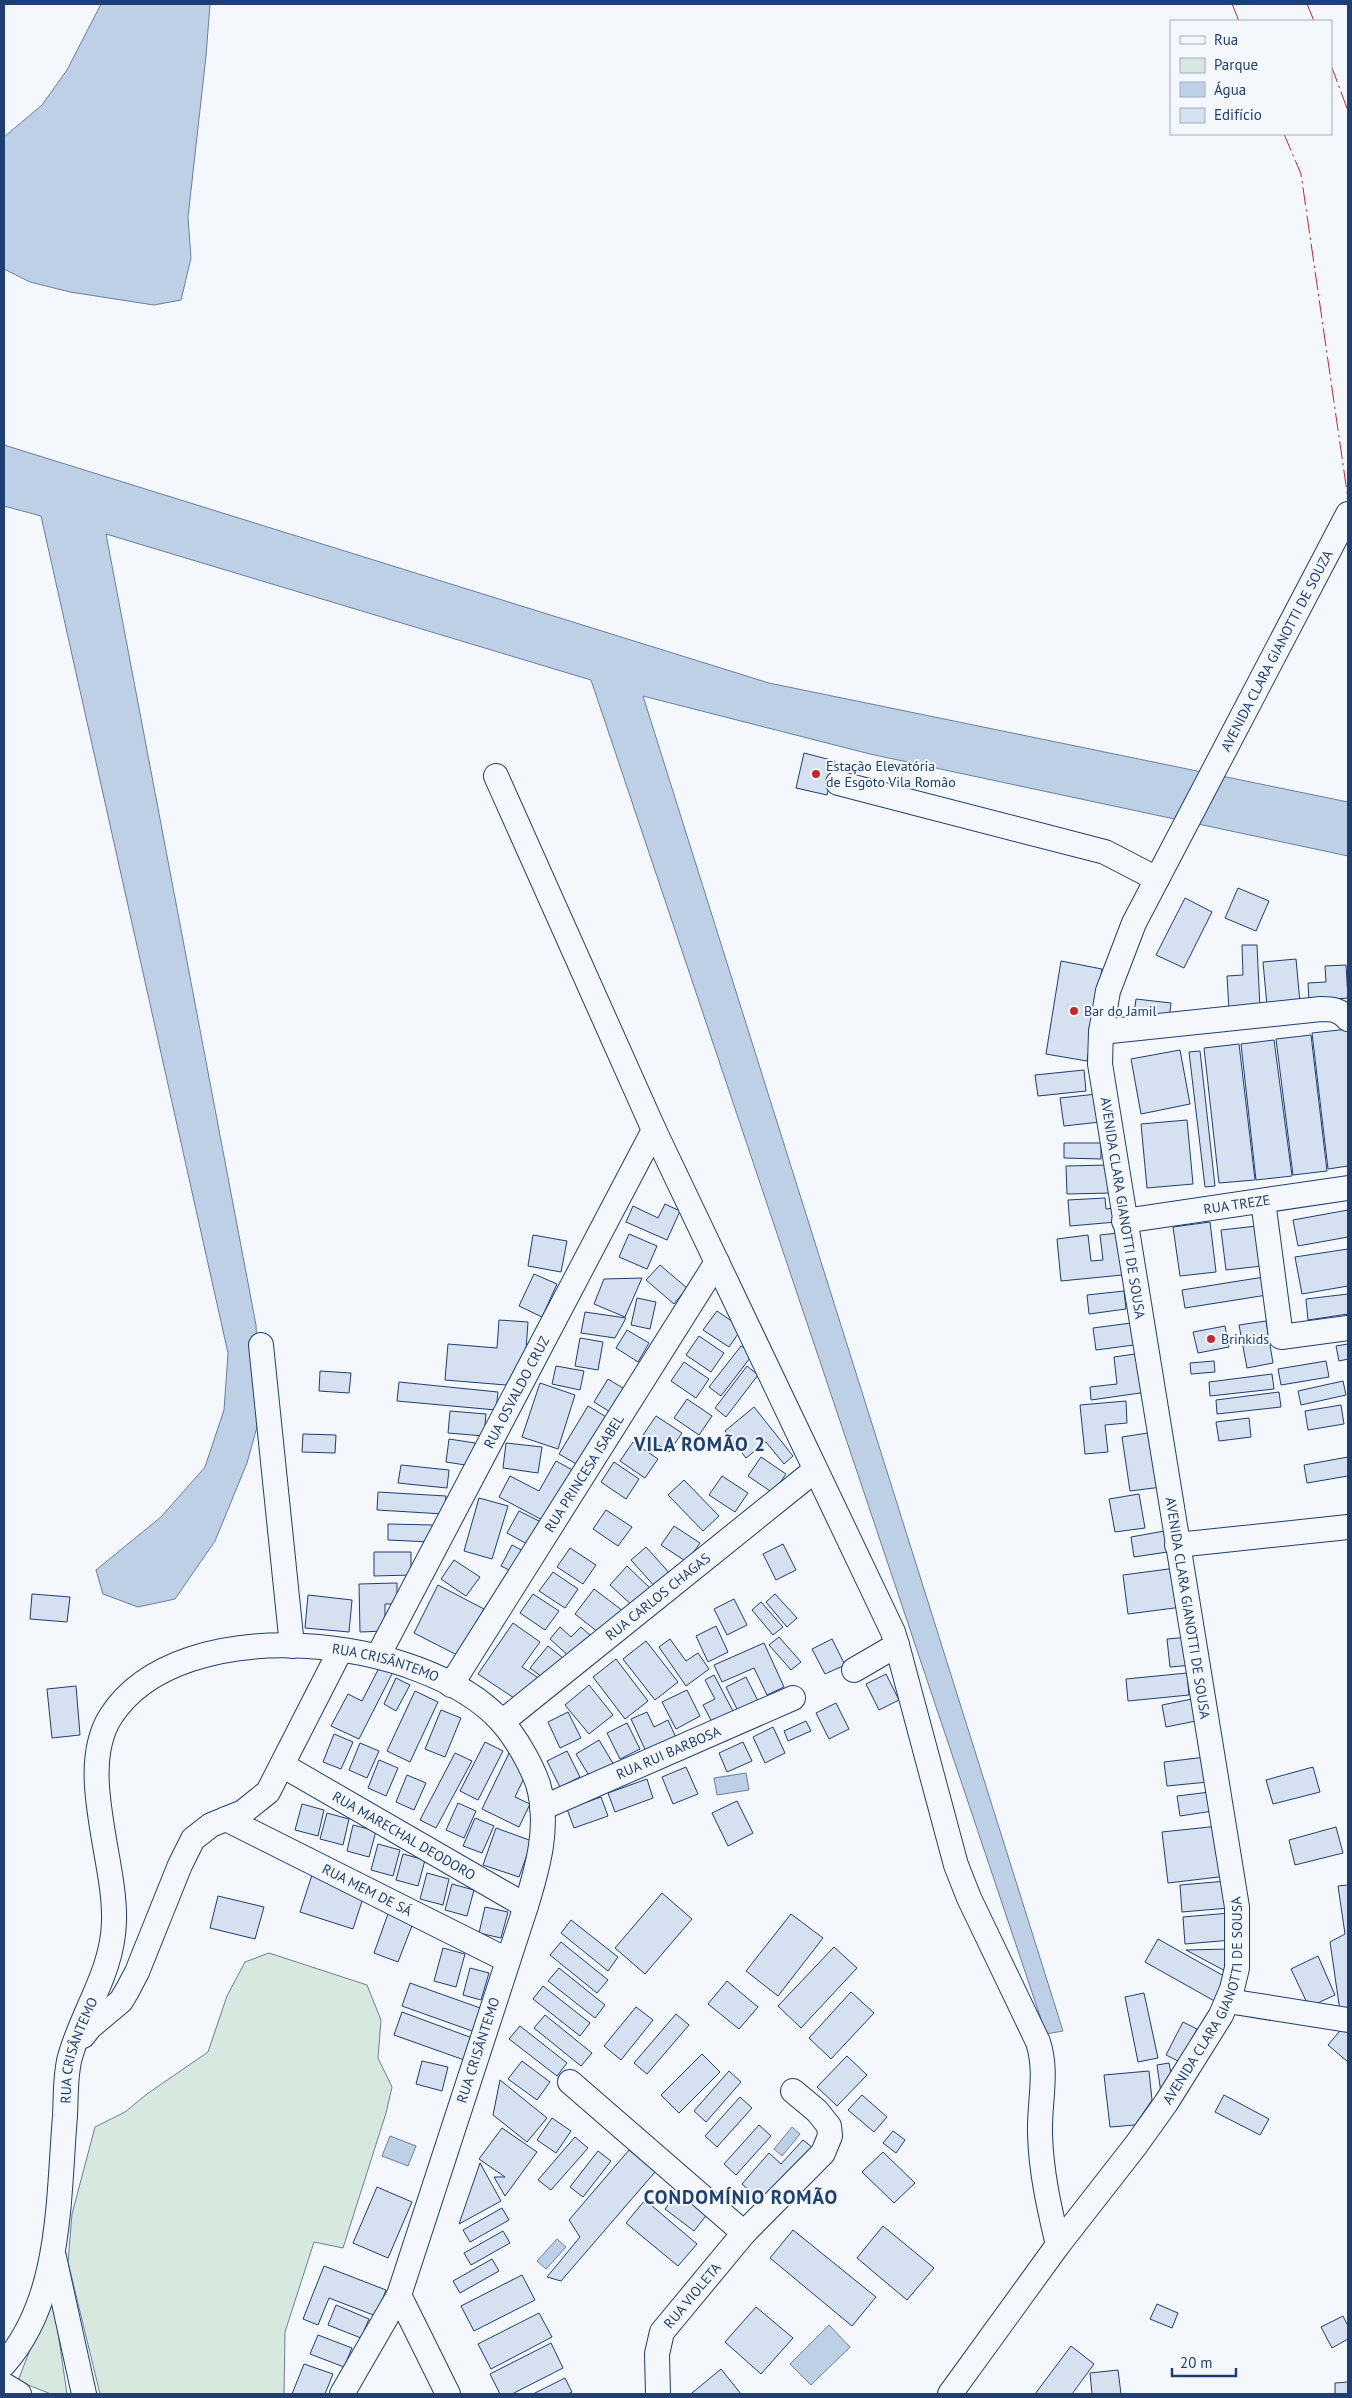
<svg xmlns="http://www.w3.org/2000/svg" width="1352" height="2398" viewBox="0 0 1352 2398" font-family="'PT Sans',sans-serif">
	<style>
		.green { fill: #d7e8df; stroke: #687fa3 }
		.water { fill: #bed0e5; stroke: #687fa3 }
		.building { fill: #d5e0f0; stroke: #1d3f73 }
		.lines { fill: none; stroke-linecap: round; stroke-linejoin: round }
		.minor-casing { stroke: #1d3f73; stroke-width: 26 }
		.minor { stroke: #f4f7fb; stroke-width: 24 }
		.power { stroke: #c62828; stroke-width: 1; stroke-dasharray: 18 4 2.5 4; stroke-linecap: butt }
		.poi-dot { fill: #c62828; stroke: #f4f7fb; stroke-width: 2 }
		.labels { text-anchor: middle; stroke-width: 4; stroke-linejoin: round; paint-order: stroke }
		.street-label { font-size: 14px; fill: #1d3f73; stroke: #f4f7fb }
		.poi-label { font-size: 14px; fill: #1d3f73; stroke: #f4f7fb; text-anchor: start }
		.district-label { font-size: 19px; font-weight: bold; letter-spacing: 1px; fill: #1d3f73; stroke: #f4f7fb }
	</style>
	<rect width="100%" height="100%" fill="#f4f7fb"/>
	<path class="green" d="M269,1953L367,1985L381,2020L378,2058L392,2087L386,2113L343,2248L314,2242L285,2332L284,2394H100L68,2262L72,2214L95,2127L125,2112L147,2094L208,2052L227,1996L245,1962Z
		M52,2292L67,2394H51L18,2381Z"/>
	<path class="water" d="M101,4H210L206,56L188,217L191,258L181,300L154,305L70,292L30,282L4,269V137L42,105L67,70Z
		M4,445L769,683L1348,802V856L870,754L643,696L1063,2031L1046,2034L591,680L106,534L256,1325L260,1416L247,1463L215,1541L175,1599L138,1607L103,1594L96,1570L161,1517L205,1467L224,1410L228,1353L41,516L4,506Z
		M746,1773L749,1790L717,1795L714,1778Z
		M792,2127L800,2134L782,2156L774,2149Z
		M390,2136L416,2146L408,2166L382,2156Z
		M557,2239L566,2247L546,2269L537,2261Z
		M829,2325L850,2347L811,2385L790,2364Z"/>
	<path class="building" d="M804,753L835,761L827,795L796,788Z
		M1238,888L1269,901L1256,931L1225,918Z
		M1185,898L1212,912L1184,968L1156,955Z
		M1242,945H1257L1260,1009L1229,1011L1227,976L1243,975Z
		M1296,959L1300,1003L1267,1006L1263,962Z
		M1061,961L1102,969L1087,1061L1046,1054Z
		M1346,965L1348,998L1309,1001L1308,983L1326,982L1325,966Z
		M1136,999L1171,1003L1169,1019L1134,1014Z
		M1348,1029V1166L1328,1169L1312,1033Z
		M1311,1035L1327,1171L1293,1175L1276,1039Z
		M1274,1040L1292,1176L1256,1180L1241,1044Z
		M1239,1044L1255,1180L1219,1183L1204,1048Z
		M1180,1050L1190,1104L1141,1114L1131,1059Z
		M1200,1051L1215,1186L1205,1187L1189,1052Z
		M1084,1070L1086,1091L1038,1096L1035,1075Z
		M1097,1094L1100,1122L1064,1126L1060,1098Z
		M1187,1120L1193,1184L1147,1188L1141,1124Z
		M1064,1143H1101V1159L1064,1158Z
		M1110,1165L1111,1193L1067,1194L1066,1166Z
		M1105,1198L1106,1209L1115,1208L1116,1222L1070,1226L1068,1200Z
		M665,1204L680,1211L667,1240L626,1222L633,1206L658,1218Z
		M1348,1210V1237L1298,1246L1293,1220Z
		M1210,1222L1216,1272L1180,1276L1173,1227Z
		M1257,1226L1262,1266L1226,1270L1221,1230Z
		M1118,1233L1122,1275L1061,1281L1057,1239L1088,1235L1091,1261L1103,1260L1100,1235Z
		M629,1234L657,1246L647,1269L619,1257Z
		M533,1235L567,1241L561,1272L528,1266Z
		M1348,1249V1286L1302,1294L1295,1257Z
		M660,1265L687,1288L674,1304L646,1280Z
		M534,1274L557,1284L542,1317L519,1306Z
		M1264,1277L1267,1295L1185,1308L1182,1290Z
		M642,1278L625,1317L594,1304L604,1279Z
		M1124,1291L1126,1309L1089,1314L1087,1295Z
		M1348,1294V1314L1308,1320L1306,1299Z
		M637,1298L656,1302L650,1329L631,1325Z
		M717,1311L742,1328L729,1347L703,1330Z
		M585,1312L626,1318L615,1338L581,1333Z
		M499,1320L528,1322L526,1350L506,1385L445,1380L448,1344L497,1348Z
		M1266,1321L1273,1363L1247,1368L1239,1325Z
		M1131,1323L1134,1345L1096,1350L1093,1328Z
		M1225,1326L1229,1347L1198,1353L1193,1332Z
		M627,1330L649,1343L638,1362L616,1348Z
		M699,1336L724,1353L711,1372L686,1355Z
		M580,1338L603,1342L598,1370L575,1366Z
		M1348,1344V1359L1339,1361L1336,1346Z
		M741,1346L753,1354L721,1396L709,1387Z
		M1142,1353L1147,1392L1091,1400L1090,1387L1117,1384L1114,1357Z
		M1214,1361L1215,1372L1191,1374L1190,1363Z
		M1326,1361L1329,1377L1281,1385L1278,1369Z
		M684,1362L709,1379L696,1398L671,1381Z
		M556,1366L584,1371L580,1390L552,1384Z
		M747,1366L758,1375L726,1417L715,1408Z
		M320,1371L351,1373L349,1393L319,1391Z
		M1272,1374L1274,1389L1210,1396L1209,1382Z
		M608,1379L626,1390L612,1413L594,1402Z
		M1343,1381L1346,1395L1301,1405L1298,1391Z
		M399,1382L498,1392L496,1410L397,1401Z
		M540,1383L575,1395L558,1449L522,1437Z
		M1279,1392L1281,1407L1217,1414L1216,1400Z
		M687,1399L712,1416L699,1435L674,1418Z
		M1126,1401L1127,1423L1105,1425L1108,1452L1085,1454L1080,1405Z
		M1341,1405L1344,1424L1308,1430L1305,1411Z
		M588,1406L608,1418L580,1466L559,1454Z
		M754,1407L793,1456L784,1464L766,1442L746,1458L725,1431Z
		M450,1411L486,1414L484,1436L448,1433Z
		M656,1416L682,1433L669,1452L643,1435Z
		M1249,1418L1251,1437L1219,1441L1216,1422Z
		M1154,1432L1162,1487L1130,1491L1122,1437Z
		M303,1434L336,1435L335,1453L302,1452Z
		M449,1439L475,1443L472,1466L446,1462Z
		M633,1442L658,1459L645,1478L620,1461Z
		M506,1443L542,1447L538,1473L503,1468Z
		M761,1457L786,1474L773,1493L748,1476Z
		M1348,1457V1476L1307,1483L1304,1465Z
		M556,1461L576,1472L548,1523L499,1497L510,1476L539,1491Z
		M614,1462L639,1479L626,1499L601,1482Z
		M401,1465L449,1470L447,1488L398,1483Z
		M722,1476L748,1493L735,1512L709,1495Z
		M684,1480L719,1516L703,1531L668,1495Z
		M378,1492L446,1496L444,1514L377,1510Z
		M1139,1494L1145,1528L1115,1532L1109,1499Z
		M479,1498L508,1506L492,1559L464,1551Z
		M606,1510L632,1527L618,1546L593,1529Z
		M519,1511L541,1522L529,1545L507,1533Z
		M388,1524L433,1525L432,1542L388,1540Z
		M674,1526L700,1543L687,1562L661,1545Z
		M1170,1530L1174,1551L1134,1557L1131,1537Z
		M783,1544L796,1570L776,1580L763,1554Z
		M512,1545L525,1552L515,1573L501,1566Z
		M646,1547L672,1576L657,1589L631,1560Z
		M570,1548L596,1565L583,1584L557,1567Z
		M374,1552H411V1575L374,1576Z
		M454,1560L480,1577L466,1596L441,1579Z
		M627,1566L651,1589L634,1607L610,1585Z
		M1176,1568L1182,1607L1128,1614L1123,1575Z
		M553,1572L578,1589L565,1608L539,1591Z
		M397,1583V1604H385V1631L360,1632L359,1584Z
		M438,1585L484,1609L459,1656L414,1633Z
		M594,1589L623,1611L603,1636L575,1614Z
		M32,1594L70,1597L67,1622L30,1619Z
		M533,1594L559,1611L545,1630L520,1613Z
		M775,1594L797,1618L787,1627L766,1602Z
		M308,1595L352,1600L349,1632L305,1628Z
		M734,1599L747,1625L727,1635L714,1609Z
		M761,1602L783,1627L773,1635L752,1610Z
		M513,1623L540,1642L522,1667L543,1681L517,1700L478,1674Z
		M716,1626L728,1652L708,1662L696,1636Z
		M560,1627L571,1637L581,1627L592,1637L572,1659L550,1639Z
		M779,1637L801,1662L791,1670L769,1645Z
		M1190,1637L1193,1665L1170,1667L1167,1639Z
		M670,1639L686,1661L698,1653L709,1669L686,1686L659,1647Z
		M832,1639L845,1665L825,1674L812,1649Z
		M646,1641L678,1682L655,1700L623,1659Z
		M764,1643L784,1687L767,1695L754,1668L722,1682L714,1665Z
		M548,1646L563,1658L546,1680L530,1668Z
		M616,1659L648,1701L625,1719L593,1677Z
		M380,1666L393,1672L359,1739L331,1726L348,1694L362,1701Z
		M1187,1673L1189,1695L1128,1701L1126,1679Z
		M886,1674L899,1700L879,1710L866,1684Z
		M714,1675L734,1713L713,1724L703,1705L715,1699L705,1680Z
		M746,1677L759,1703L739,1713L726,1687Z
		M396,1678L410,1685L396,1711L384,1704Z
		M589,1685L613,1715L589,1734L565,1705Z
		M76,1686L80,1735L52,1738L47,1689Z
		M687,1690L700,1716L676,1729L662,1702Z
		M415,1691L438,1702L410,1762L387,1751Z
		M1192,1699L1196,1721L1166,1727L1162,1705Z
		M836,1703L849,1729L829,1739L816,1713Z
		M441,1710L461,1718L445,1757L425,1749Z
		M568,1712L581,1738L560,1748L548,1722Z
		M647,1712L654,1727L668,1720L678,1742L648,1756L631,1719Z
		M806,1721L811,1731L788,1741L784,1731Z
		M627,1723L640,1749L620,1759L607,1733Z
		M773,1727L785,1753L765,1763L753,1737Z
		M334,1734L353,1742L341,1769L323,1762Z
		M599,1740L614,1765L591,1779L576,1754Z
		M485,1742L503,1751L478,1800L460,1791Z
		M743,1742L752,1761L727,1772L719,1753Z
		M360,1743L379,1751L367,1778L349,1770Z
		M511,1749L525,1776L515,1797L530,1804L519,1827L482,1809Z
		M567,1751L580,1777L560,1787L547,1761Z
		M455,1753L472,1761L436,1828L420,1820Z
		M1206,1757L1208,1782L1167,1786L1164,1762Z
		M379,1760L398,1768L386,1796L368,1788Z
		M686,1767L698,1794L673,1804L662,1777Z
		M1313,1767L1320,1792L1273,1804L1266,1780Z
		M407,1775L426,1783L414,1810L396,1802Z
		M647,1779L653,1798L615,1812L608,1793Z
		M1210,1792L1213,1811L1180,1816L1177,1796Z
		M601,1797L608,1816L574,1828L567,1809Z
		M737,1801L753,1833L728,1846L712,1813Z
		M458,1803L476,1811L464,1838L446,1830Z
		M302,1804L324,1810L318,1836L295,1830Z
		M327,1813L349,1819L343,1845L320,1839Z
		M475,1818L494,1826L482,1853L463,1846Z
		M353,1825L376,1831L369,1857L347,1851Z
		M1219,1826L1227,1876L1168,1883L1162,1832Z
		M1336,1827L1343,1853L1295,1865L1289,1840Z
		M496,1828L532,1841L519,1877L483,1865Z
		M378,1844L400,1850L393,1876L371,1870Z
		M403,1854L425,1860L418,1886L396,1880Z
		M427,1873L449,1879L443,1905L420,1899Z
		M312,1875L365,1892L353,1929L300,1912Z
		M1227,1881L1229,1908L1182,1912L1180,1885Z
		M452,1884L474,1890L467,1916L445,1910Z
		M1348,1885V2010L1340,2011L1330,1942L1345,1934L1338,1886Z
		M662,1893L692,1919L645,1974L615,1948Z
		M218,1896L264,1907L255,1939L210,1928Z
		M485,1907L508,1912L501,1938L479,1933Z
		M1230,1913L1232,1940L1185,1944L1183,1917Z
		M388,1914L413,1923L398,1962L374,1953Z
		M791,1914L823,1938L778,1996L746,1971Z
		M571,1920L618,1957L608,1971L561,1933Z
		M1158,1939L1231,1980L1218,2003L1145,1962Z
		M561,1942L608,1980L597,1993L550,1955Z
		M834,1947L857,1968L801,2028L778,2006Z
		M443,1948L465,1954L456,1987L434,1981Z
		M1230,1949L1231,1974L1186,1950Z
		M1318,1956L1335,1995L1309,2007L1291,1969Z
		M470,1968L489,1973L481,2000L463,1995Z
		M559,1968L605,2005L595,2018L548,1981Z
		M727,1981L758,2007L739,2029L708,2004Z
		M410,1983L483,2009L475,2032L402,2006Z
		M543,1986L590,2023L580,2036L533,1999Z
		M851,1992L874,2013L831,2059L809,2038Z
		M1144,1993L1158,2058L1138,2062L1125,1997Z
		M636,2007L653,2020L621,2060L604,2046Z
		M402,2012L475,2039L467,2061L394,2035Z
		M676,2014L689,2025L647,2074L634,2063Z
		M545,2015L592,2053L581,2066L534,2028Z
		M1183,2022L1197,2029L1180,2062L1166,2055Z
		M520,2026L567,2063L557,2076L509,2039Z
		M1344,2026L1348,2029V2062L1328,2045Z
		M702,2054L720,2072L679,2113L661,2095Z
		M847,2056L867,2075L837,2106L817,2087Z
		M422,2061L448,2067L442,2091L416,2084Z
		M522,2061L550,2082L537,2100L508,2079Z
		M1169,2063L1172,2079L1161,2093L1157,2065Z
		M729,2071L741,2082L706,2122L694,2111Z
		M1149,2071L1152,2100L1135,2125L1110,2127L1104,2075Z
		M500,2080L547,2118L527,2142L493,2115Z
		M862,2095L887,2117L874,2132L848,2110Z
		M1224,2095L1269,2119L1260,2135L1215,2112Z
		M740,2097L752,2108L717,2147L705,2136Z
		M552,2118L571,2131L556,2153L537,2140Z
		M759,2125L771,2136L736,2175L724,2164Z
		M502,2128L537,2152L505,2196L494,2177H505L479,2159Z
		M893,2131L905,2140L896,2153L883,2143Z
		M575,2137L588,2148L551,2190L538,2180Z
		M803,2140L813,2148L763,2203L742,2184L769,2153L781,2164Z
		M629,2150L655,2172L561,2281L547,2277L580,2237L569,2220Z
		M598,2151L611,2161L583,2197L570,2187Z
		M883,2152L915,2183L894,2203L862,2172Z
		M480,2163L501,2201L459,2224Z
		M377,2187L412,2202L388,2258L353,2243Z
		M679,2191L708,2213L694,2231L665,2209Z
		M645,2200L697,2244L678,2266L626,2223Z
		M502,2208L509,2220L470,2242L463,2230Z
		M883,2226L934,2268L907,2300L857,2258Z
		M793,2230L876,2297L852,2326L770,2258Z
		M503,2231L510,2243L471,2265L464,2253Z
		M492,2259L499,2271L460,2293L453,2281Z
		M324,2266L386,2290L376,2316L329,2298L318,2325L303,2319Z
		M522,2275L535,2300L474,2331L461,2306Z
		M1157,2304L1178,2313L1172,2328L1150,2319Z
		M336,2305L369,2319L361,2338L328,2325Z
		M756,2307L793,2338L761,2374L725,2342Z
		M539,2313L552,2337L491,2369L478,2344Z
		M1343,2316L1348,2326V2339L1332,2348L1321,2327Z
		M318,2335L352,2348L344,2367L310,2354Z
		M551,2343L563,2368L512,2394H500L490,2374Z
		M1071,2346L1094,2364L1072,2394H1035Z
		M304,2364L333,2374L325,2394H292Z
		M721,2369L741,2394H693L692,2393Z
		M1118,2370L1121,2394H1092L1090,2373Z
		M565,2378L572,2392L568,2394H533Z
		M1348,2382V2394H1335V2383Z"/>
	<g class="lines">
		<defs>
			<g id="minor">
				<path d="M496,776L654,1130L893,1632L897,1645L854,1670"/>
				<path d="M838,783L1105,852L1157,879"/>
				<path d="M1101,1032L1321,1009C1333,1009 1340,1010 1348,1019"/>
				<path d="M1263,1201L1281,1337L1348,1328"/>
				<path id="s1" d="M1124,1221L1348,1188"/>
				<path d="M261,1345L292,1646"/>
				<path d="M1177,1545L1348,1527"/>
				<path d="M897,1645L956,1865L969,1898L1038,2042C1048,2073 1039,2102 1040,2134C1041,2172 1049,2207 1058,2245"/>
				<path id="s2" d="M378,1656L654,1130"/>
				<path id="s3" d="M451,1685L717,1262"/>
				<path id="s4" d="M502,1722L814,1471"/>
				<path id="s5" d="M282,1765L526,1906"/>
				<path id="s6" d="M542,1808L793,1698"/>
				<path id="s7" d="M226,1819L507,1960"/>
				<path d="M1228,2001L1348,2020"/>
				<path d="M83,2036L90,2027L121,2001L127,1991L137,1972L180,1865L193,1839L211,1825L243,1812L268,1792L340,1651"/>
				<path d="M570,2082L744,2233"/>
				<path d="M54,2257L84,2394"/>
				<path d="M399,2295L448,2394"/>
				<path id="s8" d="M4,2364C62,2299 58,2198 65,2116C66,2097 65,2075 70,2057C83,2010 113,1972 114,1921C116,1860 76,1770 111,1716C181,1608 424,1635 502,1722C516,1738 531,1764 538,1784C550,1825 538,1867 526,1906L399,2295L342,2394"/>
				<path d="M4,2385L19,2394"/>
				<path id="s9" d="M658,2394L657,2354L662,2332L744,2233L823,2153L830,2136L829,2126L817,2111L793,2091"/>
				<path id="s10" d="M950,2394L1058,2245L1136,2145L1166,2103L1221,2015L1232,1989L1237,1968V1907L1100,1064L1101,1032L1108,991L1134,923L1348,514"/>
			</g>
		</defs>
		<use href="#minor" class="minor-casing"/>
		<use href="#minor" class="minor"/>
		<path class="power" d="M1232,4L1239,21
			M1307,4L1314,21
			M1331,65L1348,111
			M1284,134L1301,174L1348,499"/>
	</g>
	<g class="poi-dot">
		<circle cx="816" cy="774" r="5"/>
		<circle cx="1074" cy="1011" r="5"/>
		<circle cx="1211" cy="1339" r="5"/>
	</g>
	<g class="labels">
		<g class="street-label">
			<text dy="5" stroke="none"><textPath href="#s10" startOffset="1885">AVENIDA CLARA GIANOTTI DE SOUZA</textPath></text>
			<text dy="5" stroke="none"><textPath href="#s1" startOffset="114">RUA TREZE</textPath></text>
			<text transform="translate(1123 1208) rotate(81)" y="5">AVENIDA CLARA GIANOTTI DE SOUSA</text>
			<text dy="5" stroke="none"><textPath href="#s2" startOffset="298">RUA OSVALDO CRUZ</textPath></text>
			<text dy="5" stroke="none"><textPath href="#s3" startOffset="250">RUA PRINCESA ISABEL</textPath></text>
			<text dy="5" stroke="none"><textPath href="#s4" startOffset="200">RUA CARLOS CHAGAS</textPath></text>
			<text transform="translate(1188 1608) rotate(81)" y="5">AVENIDA CLARA GIANOTTI DE SOUSA</text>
			<text dy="5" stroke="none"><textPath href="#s8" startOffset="970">RUA CRISÂNTEMO</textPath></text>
			<text dy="5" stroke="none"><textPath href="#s6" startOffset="138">RUA RUI BARBOSA</textPath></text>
			<text dy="5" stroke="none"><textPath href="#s5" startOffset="141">RUA MARECHAL DEODORO</textPath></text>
			<text dy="5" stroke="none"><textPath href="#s7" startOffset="158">RUA MEM DE SÁ</textPath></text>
			<text dy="5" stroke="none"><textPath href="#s10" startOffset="475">AVENIDA CLARA GIANOTTI DE SOUSA</textPath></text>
			<text transform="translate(478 2050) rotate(-72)" y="5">RUA CRISÂNTEMO</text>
			<text dy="5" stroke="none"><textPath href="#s8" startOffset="328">RUA CRISÂNTEMO</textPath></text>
			<text dy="5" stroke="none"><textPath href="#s9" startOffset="110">RUA VIOLETA</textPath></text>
		</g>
		<g class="poi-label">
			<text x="826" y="771">Estação Elevatória<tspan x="826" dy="16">de Esgoto Vila Romão</tspan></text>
			<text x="1084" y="1016">Bar do Jamil</text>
			<text x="1221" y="1344">Brinkids</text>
		</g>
		<g class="district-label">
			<text x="700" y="1451">VILA ROMÃO 2</text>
			<text x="741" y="2204">CONDOMÍNIO ROMÃO</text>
		</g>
	</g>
	<rect width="1352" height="2398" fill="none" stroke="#1d3f73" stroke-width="10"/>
	<rect x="1170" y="20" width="162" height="115" fill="#f4f7fb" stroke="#9eadc5"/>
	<rect x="1180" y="36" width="25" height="8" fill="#f4f7fb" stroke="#9eadc5"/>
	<text x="1214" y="45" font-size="15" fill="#1d3f73">Rua</text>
	<rect x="1180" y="58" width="25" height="15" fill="#d7e8df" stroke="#9eadc5"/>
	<text x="1214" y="70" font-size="15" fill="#1d3f73">Parque</text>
	<rect x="1180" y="82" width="25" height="15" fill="#bed0e5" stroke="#9eadc5"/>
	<text x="1214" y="95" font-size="15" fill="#1d3f73">Água</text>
	<rect x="1180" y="108" width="25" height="15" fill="#d5e0f0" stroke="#9eadc5"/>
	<text x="1214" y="120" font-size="15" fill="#1d3f73">Edifício</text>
	<path d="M1172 2368v8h64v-8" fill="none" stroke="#1d3f73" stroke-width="2.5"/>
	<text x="1180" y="2368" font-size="15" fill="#1d3f73" stroke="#f4f7fb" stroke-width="4" paint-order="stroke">20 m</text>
</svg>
